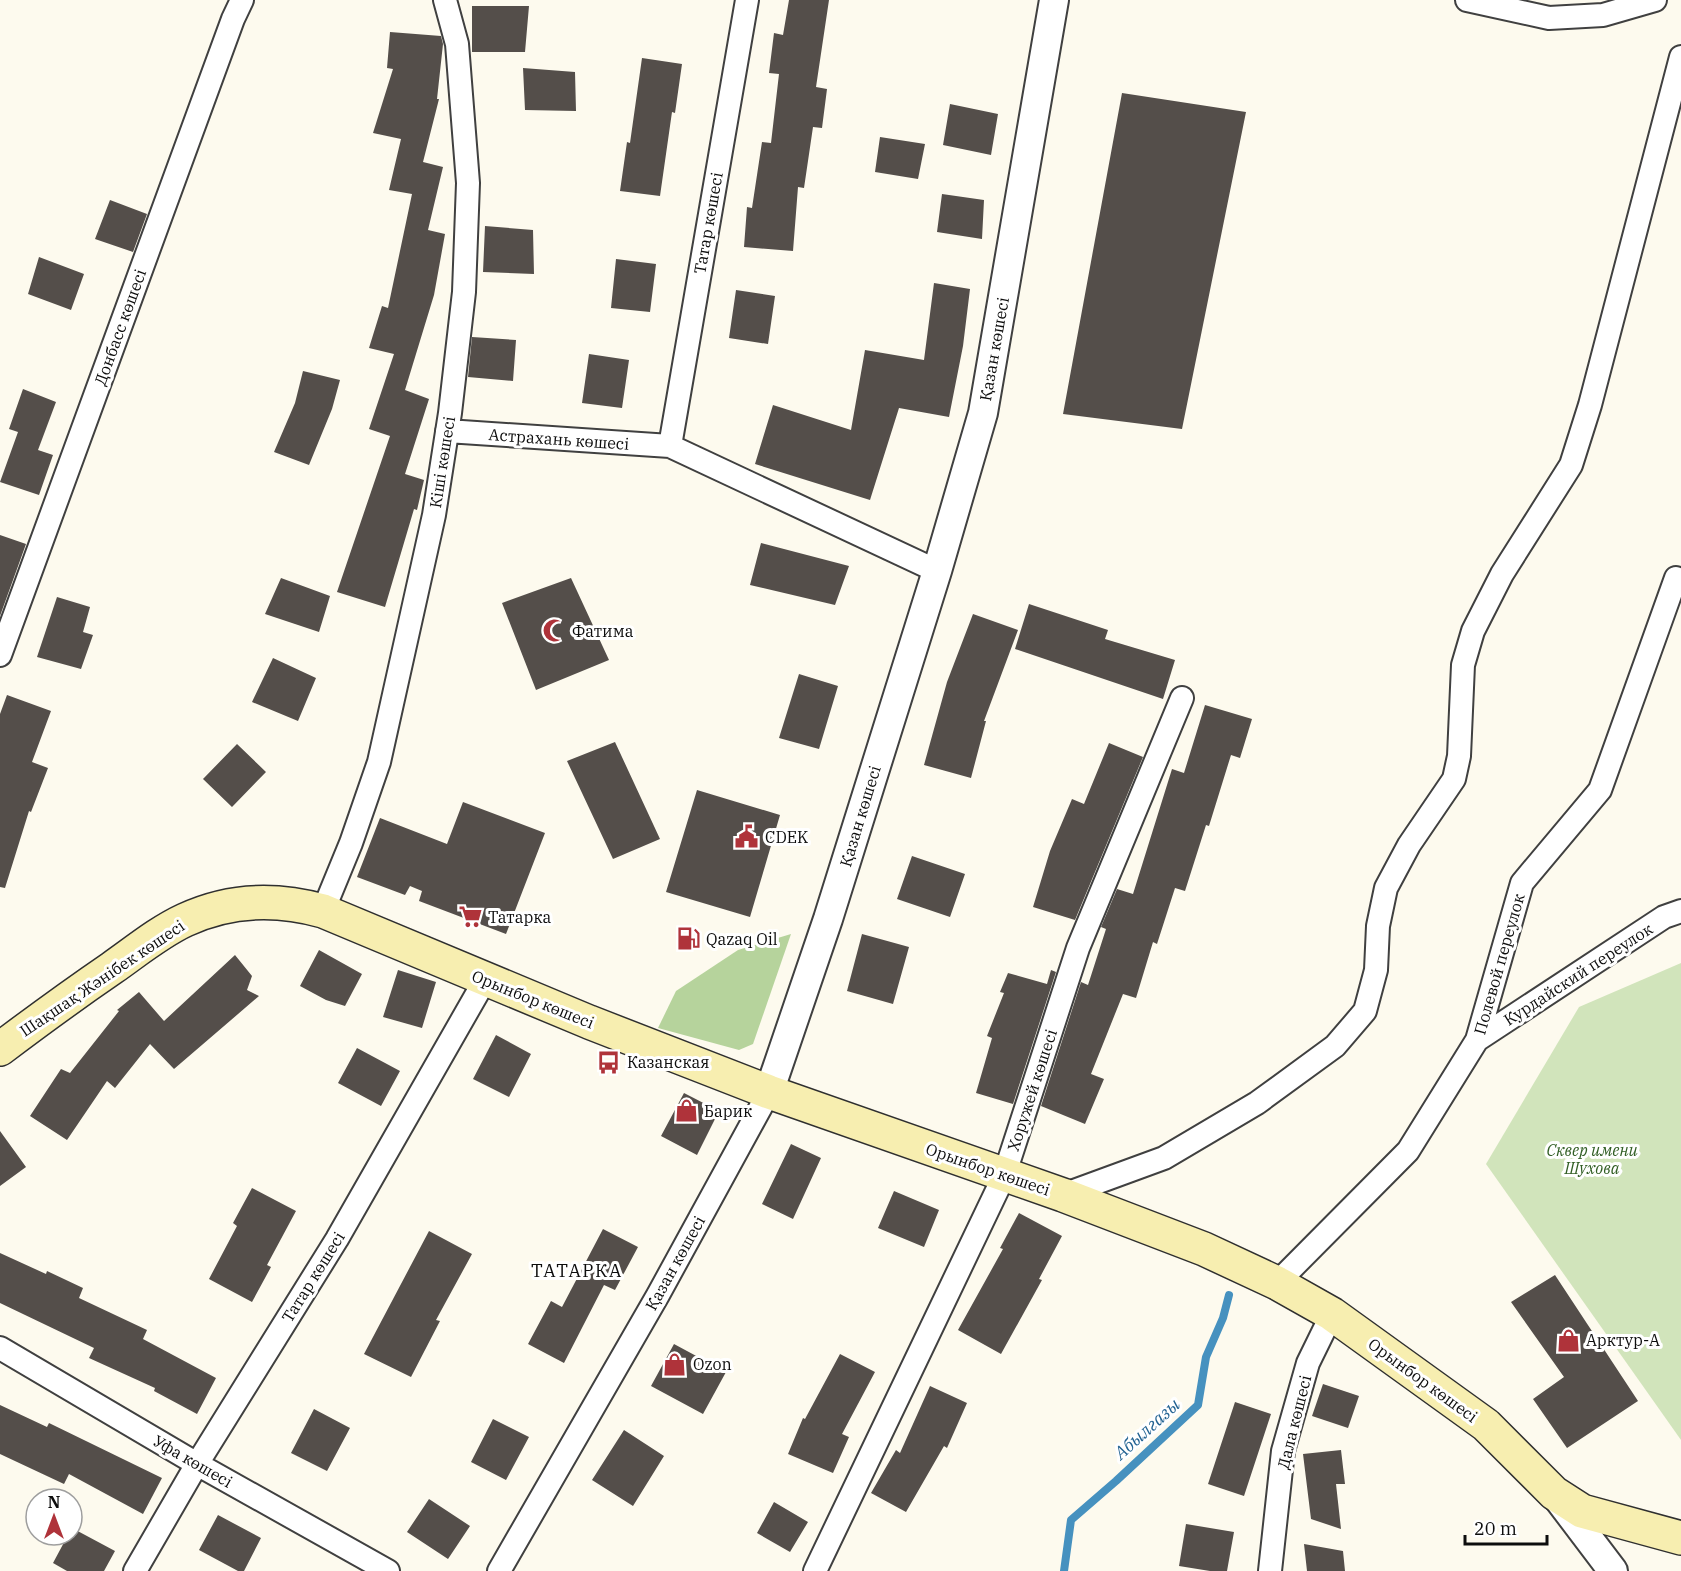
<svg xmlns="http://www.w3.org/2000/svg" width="1681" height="1571" viewBox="0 0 1681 1571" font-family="'IBM Plex Serif',serif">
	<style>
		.green { fill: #d1e4bb }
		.forest { fill: #b6d39c }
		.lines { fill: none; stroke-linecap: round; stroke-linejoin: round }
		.stream { stroke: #4691bf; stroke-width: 8 }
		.building { fill: #544e4a }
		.minor-casing { stroke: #404040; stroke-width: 26 }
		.tertiary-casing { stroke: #404040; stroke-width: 32 }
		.secondary-casing { stroke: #2f2f2f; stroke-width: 36 }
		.minor { stroke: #fff; stroke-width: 22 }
		.tertiary { stroke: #fff; stroke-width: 28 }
		.secondary { stroke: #f7eeb0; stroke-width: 33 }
		.labels { text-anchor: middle; stroke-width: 6; stroke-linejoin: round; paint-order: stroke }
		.street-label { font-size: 16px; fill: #0d0d0d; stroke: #fff }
		.poi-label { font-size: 16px; fill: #0d0d0d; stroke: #fff; text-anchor: start }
		.park-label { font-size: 16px; font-style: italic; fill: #315e24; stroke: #fff }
		.neighbourhood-label { font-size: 18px; letter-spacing: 1.5px; fill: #0d0d0d; stroke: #fff }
		.water-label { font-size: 18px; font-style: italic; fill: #236392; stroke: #fff }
	</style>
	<rect width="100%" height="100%" fill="#fdfaee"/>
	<path class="green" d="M1681,963V1440L1486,1164L1579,1007Z"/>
	<path class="forest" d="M791,934L753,1044L739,1050L658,1028L676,991L738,950Z"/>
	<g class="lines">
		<path class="stream" d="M1064,1571L1071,1520L1116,1481L1198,1405L1206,1357L1223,1318L1229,1295"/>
	</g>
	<path class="building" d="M789,0H829L816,87L827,89L822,128L813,127L804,188L798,187L793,251L744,247L747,207L752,208L762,142L771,143L779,74L769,73L774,33L783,35Z
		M472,6H529L525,52H472Z
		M390,32L441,36L443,44L437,99H439L423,162L443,167L428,230L445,234L434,295L405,390L429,399L405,474L424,480L417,510L414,509L385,607L337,592L390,436L369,429L394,354L369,348L382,306L388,308L412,194L389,190L401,139L373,133L393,69L387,68Z
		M642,58L682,64L675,113L672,112L660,196L620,191L627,142L630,143Z
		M523,68L575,72L576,111L525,110Z
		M1122,93L1246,112L1182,429L1063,414Z
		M950,104L998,114L991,155L943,145Z
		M880,137L925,144L918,179L875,172Z
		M942,194L984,200L982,239L937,232Z
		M110,200L147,214L133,252L95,239Z
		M485,226L533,230L534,274L483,272Z
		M39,257L84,274L71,310L28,294Z
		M616,259L656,264L650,312L611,308Z
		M934,283L970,289L963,346L949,417L899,408L870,500L755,464L773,405L851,430L865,350L924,360Z
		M736,290L775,296L768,344L729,338Z
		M472,337L516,340L513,381L468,377Z
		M589,354L629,360L622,408L582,403Z
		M303,371L340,380L332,409L309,465L274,452L295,403Z
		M23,389L56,402L38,450L53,455L39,495L0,482L18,432L9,429Z
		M0,535L26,544L0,616Z
		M761,543L849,566L835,605L750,585Z
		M281,578L330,596L319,632L265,614Z
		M571,578L609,660L536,690L502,603Z
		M57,597L90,607L83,632L93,635L81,669L37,657Z
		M1029,604L1108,630L1105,639L1175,660L1163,699L1015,649Z
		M973,614L1018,630L984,721H986L971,778L924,765L947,682Z
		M273,658L316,678L298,721L252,702Z
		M799,674L838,686L819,749L779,738Z
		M7,695L51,711L32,762L48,768L31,812L29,811L5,888L0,887V714Z
		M1205,705L1252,719L1240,758L1231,755L1209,826L1206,825L1185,891L1175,888L1157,944L1153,942L1136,998L1123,994L1091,1074L1104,1079L1085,1124L1041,1106L1081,982L1088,985L1106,929L1101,927L1117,889L1133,894L1172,769L1184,773Z
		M615,742L660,839L613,859L567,761Z
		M1109,743L1143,757L1075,920L1033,907L1050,851L1072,799L1084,804Z
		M237,744L266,772L232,807L203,779Z
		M697,790L780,815L750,917L666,892Z
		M463,802L545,833L506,934L419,901L422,891L410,886L405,895L357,877L380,818L447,844Z
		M912,856L965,874L950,917L897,899Z
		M862,934L909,947L893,1004L847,991Z
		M319,950L362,974L345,1006L326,1000L300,986Z
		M235,955L252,976L247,990L259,996L174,1069L150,1044L115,1088L107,1081L67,1140L30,1116L61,1069L70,1073L119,1011L117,1010L139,992L164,1021Z
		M398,970L436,982L422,1028L383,1017Z
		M1051,970L1056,972L1013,1104L976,1093L992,1038L987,1036L1004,993L1000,992L1008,973L1047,984Z
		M496,1035L531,1054L509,1097L473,1079Z
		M357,1048L400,1071L381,1106L338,1083Z
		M684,1093L719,1111L697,1155L661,1136Z
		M0,1131L26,1167L0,1186Z
		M791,1144L821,1158L793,1219L762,1204Z
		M252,1188L296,1211L267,1265L271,1267L252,1302L209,1279L237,1226L233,1223Z
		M894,1191L939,1210L924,1247L878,1228Z
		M1019,1213L1062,1236L1039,1279L1042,1280L1001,1354L958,1330L1003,1249L1000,1248Z
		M603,1229L638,1247L615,1290L604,1285L564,1363L528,1344L551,1301L562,1307Z
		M429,1231L472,1254L436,1320L440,1321L411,1377L364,1354Z
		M0,1253L46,1274L47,1271L83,1288L79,1298L147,1330L143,1339L216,1378L197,1414L154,1391L155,1388L89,1358L94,1348L0,1303Z
		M1555,1275L1638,1401L1567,1448L1533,1399L1564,1377L1511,1302Z
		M674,1344L726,1372L703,1414L651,1386Z
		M840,1354L875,1372L842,1434L849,1437L833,1473L788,1454L803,1418L805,1419Z
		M1323,1384L1359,1396L1348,1428L1312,1416Z
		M930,1386L967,1403L947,1448L944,1446L906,1512L871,1493L896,1450L900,1453Z
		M1235,1402L1271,1414L1244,1496L1208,1484Z
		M0,1405L47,1427L49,1423L162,1478L143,1514L69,1474L64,1484L0,1454Z
		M314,1409L350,1428L327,1471L291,1453Z
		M493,1419L529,1437L506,1480L471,1462Z
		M624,1430L664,1456L633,1506L592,1480Z
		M1341,1450L1345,1484H1336L1341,1529L1311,1519L1303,1454Z
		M429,1499L470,1526L448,1559L407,1532Z
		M774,1502L808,1522L790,1552L757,1533Z
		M218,1515L261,1538L244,1571H238L199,1550Z
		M1186,1524L1234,1532L1227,1571H1210L1179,1566Z
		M72,1528L115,1551L104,1571H67L53,1563L68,1535H72Z
		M1304,1544L1343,1551L1345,1571H1307Z"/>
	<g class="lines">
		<defs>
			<path id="minor" d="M1467,0L1549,18L1603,15L1655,0
				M447,431L670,446L937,571
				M670,446L747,0
				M0,655L233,19L242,0
				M323,911L351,843L379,762L434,515L450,413L464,292L468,183L457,44L445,0
				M1477,1040L1664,917L1681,911
				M1063,1195L1164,1158L1257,1103L1335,1046L1365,1011L1376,970L1378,926L1386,888L1409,845L1454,779L1459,756L1463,665L1473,631L1502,574L1571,465L1590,405L1681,57
				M1277,1283L1408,1151L1477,1040L1522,883L1600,790L1676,578
				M0,1348L197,1464L388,1571
				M135,1571L197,1464L337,1239L485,980
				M499,1571L658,1295L769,1092
				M815,1571L1004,1176L1078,948L1182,698
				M1270,1571L1283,1451L1308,1363L1332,1314"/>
			<path id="tertiary" d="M769,1092L828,919L937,571L983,413L1054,0
				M1557,1497L1613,1571"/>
			<path id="secondary" d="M0,1049C37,1021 74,994 112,968C135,952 159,932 185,920C230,899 276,898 323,911L589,1022L769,1092L1063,1195L1204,1249L1277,1283L1332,1314L1486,1425L1554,1493L1582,1511L1681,1538"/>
		</defs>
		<use href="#minor" class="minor-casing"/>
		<use href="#tertiary" class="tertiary-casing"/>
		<use href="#secondary" class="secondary-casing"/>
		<use href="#minor" class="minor"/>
		<use href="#tertiary" class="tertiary"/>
		<use href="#secondary" class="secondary"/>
	</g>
	<defs>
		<symbol id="mosque-bare" viewBox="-9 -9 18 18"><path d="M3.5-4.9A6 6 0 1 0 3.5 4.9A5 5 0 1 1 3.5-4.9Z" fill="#af333a" stroke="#fff" stroke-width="2.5" paint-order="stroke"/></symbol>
		<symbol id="civic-bare" viewBox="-9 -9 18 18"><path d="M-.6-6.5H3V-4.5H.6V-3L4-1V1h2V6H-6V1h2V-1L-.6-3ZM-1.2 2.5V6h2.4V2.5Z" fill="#af333a" stroke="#fff" stroke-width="2.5" paint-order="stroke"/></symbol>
		<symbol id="supermarket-bare" viewBox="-9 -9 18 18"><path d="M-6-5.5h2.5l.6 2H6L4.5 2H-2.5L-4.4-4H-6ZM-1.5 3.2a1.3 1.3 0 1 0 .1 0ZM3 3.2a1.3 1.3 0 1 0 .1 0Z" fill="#af333a" stroke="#fff" stroke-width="2.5" paint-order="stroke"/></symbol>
		<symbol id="fuel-bare" viewBox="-9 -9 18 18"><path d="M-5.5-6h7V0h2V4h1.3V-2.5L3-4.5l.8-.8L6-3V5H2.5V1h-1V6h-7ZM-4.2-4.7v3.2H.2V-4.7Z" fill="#af333a" stroke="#fff" stroke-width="2.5" paint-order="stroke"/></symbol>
		<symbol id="bus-bare" viewBox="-9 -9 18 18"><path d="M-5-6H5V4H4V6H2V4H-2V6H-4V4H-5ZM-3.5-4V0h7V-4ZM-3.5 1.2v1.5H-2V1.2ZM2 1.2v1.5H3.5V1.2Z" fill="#af333a" stroke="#fff" stroke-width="2.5" paint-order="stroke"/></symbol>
		<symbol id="shop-bare" viewBox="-9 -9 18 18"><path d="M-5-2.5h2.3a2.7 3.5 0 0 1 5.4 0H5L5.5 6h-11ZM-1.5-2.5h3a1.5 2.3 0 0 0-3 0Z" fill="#af333a" stroke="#fff" stroke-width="2.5" paint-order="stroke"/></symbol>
	</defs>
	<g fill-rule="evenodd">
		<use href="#mosque-bare" x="538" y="614" width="33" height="33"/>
		<use href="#civic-bare" x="730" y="820" width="33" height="33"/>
		<use href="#supermarket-bare" x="454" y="900" width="33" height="33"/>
		<use href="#fuel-bare" x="672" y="922" width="33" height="33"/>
		<use href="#bus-bare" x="592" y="1046" width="33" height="33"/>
		<use href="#shop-bare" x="670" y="1094" width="33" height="33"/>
		<use href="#shop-bare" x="1552" y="1324" width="33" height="33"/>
		<use href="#shop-bare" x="658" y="1348" width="33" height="33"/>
	</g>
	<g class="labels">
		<g class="street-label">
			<text transform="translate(708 223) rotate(-80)" y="6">Татар көшесі</text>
			<text transform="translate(120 327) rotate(-70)" y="6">Донбасс көшесі</text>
			<text transform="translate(994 349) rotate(-80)" y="6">Қазан көшесі</text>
			<text transform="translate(559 439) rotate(4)" y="6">Астрахань көшесі</text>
			<text transform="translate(442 462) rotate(-81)" y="6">Кіші көшесі</text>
			<text transform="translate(860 816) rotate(-73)" y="6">Қазан көшесі</text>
			<text transform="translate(1499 964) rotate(-74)" y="6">Полевой переулок</text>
			<text transform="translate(1578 974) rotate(-33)" y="6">Курдайский переулок</text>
			<text transform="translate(102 978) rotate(-34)" y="6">Шақшақ Жәнібек көшесі</text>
			<text transform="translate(533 999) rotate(22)" y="6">Орынбор көшесі</text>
			<text transform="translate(1032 1090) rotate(-72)" y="6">Хоружей көшесі</text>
			<text transform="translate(988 1169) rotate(19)" y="6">Орынбор көшесі</text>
			<text transform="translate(675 1263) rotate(-61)" y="6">Қазан көшесі</text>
			<text transform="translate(313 1277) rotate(-58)" y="6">Татар көшесі</text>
			<text transform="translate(1423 1380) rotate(36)" y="6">Орынбор көшесі</text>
			<text transform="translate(1294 1422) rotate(-76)" y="6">Дала көшесі</text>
			<text transform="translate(193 1461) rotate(30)" y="6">Уфа көшесі</text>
		</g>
		<g class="poi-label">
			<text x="572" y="637">Фатима</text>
			<text x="765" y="843">CDEK</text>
			<text x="488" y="923">Татарка</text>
			<text x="706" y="945">Qazaq Oil</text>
			<text x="627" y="1068">Казанская</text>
			<text x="704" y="1117">Барик</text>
			<text x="1586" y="1346">Арктур-А</text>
			<text x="693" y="1370">Ozon</text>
		</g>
		<g class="park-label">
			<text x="1592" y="1156">Сквер имени<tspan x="1592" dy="18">Шухова</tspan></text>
		</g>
		<g class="neighbourhood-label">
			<text x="577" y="1277">ТАТАРКА</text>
		</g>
		<g class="water-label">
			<text transform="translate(1147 1429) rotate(-42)" y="6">Абылгазы</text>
		</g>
	</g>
	<g transform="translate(54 1517)"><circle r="28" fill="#ffffff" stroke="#9e9e9e" stroke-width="1.5"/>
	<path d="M0-4.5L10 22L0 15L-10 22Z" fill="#af333a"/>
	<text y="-9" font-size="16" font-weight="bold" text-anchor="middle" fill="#0d0d0d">N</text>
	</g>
	<path d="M1465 1535v9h82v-9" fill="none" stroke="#0d0d0d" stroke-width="3"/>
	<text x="1474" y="1535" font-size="18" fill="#0d0d0d" stroke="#ffffff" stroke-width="4.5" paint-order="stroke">20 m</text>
</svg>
